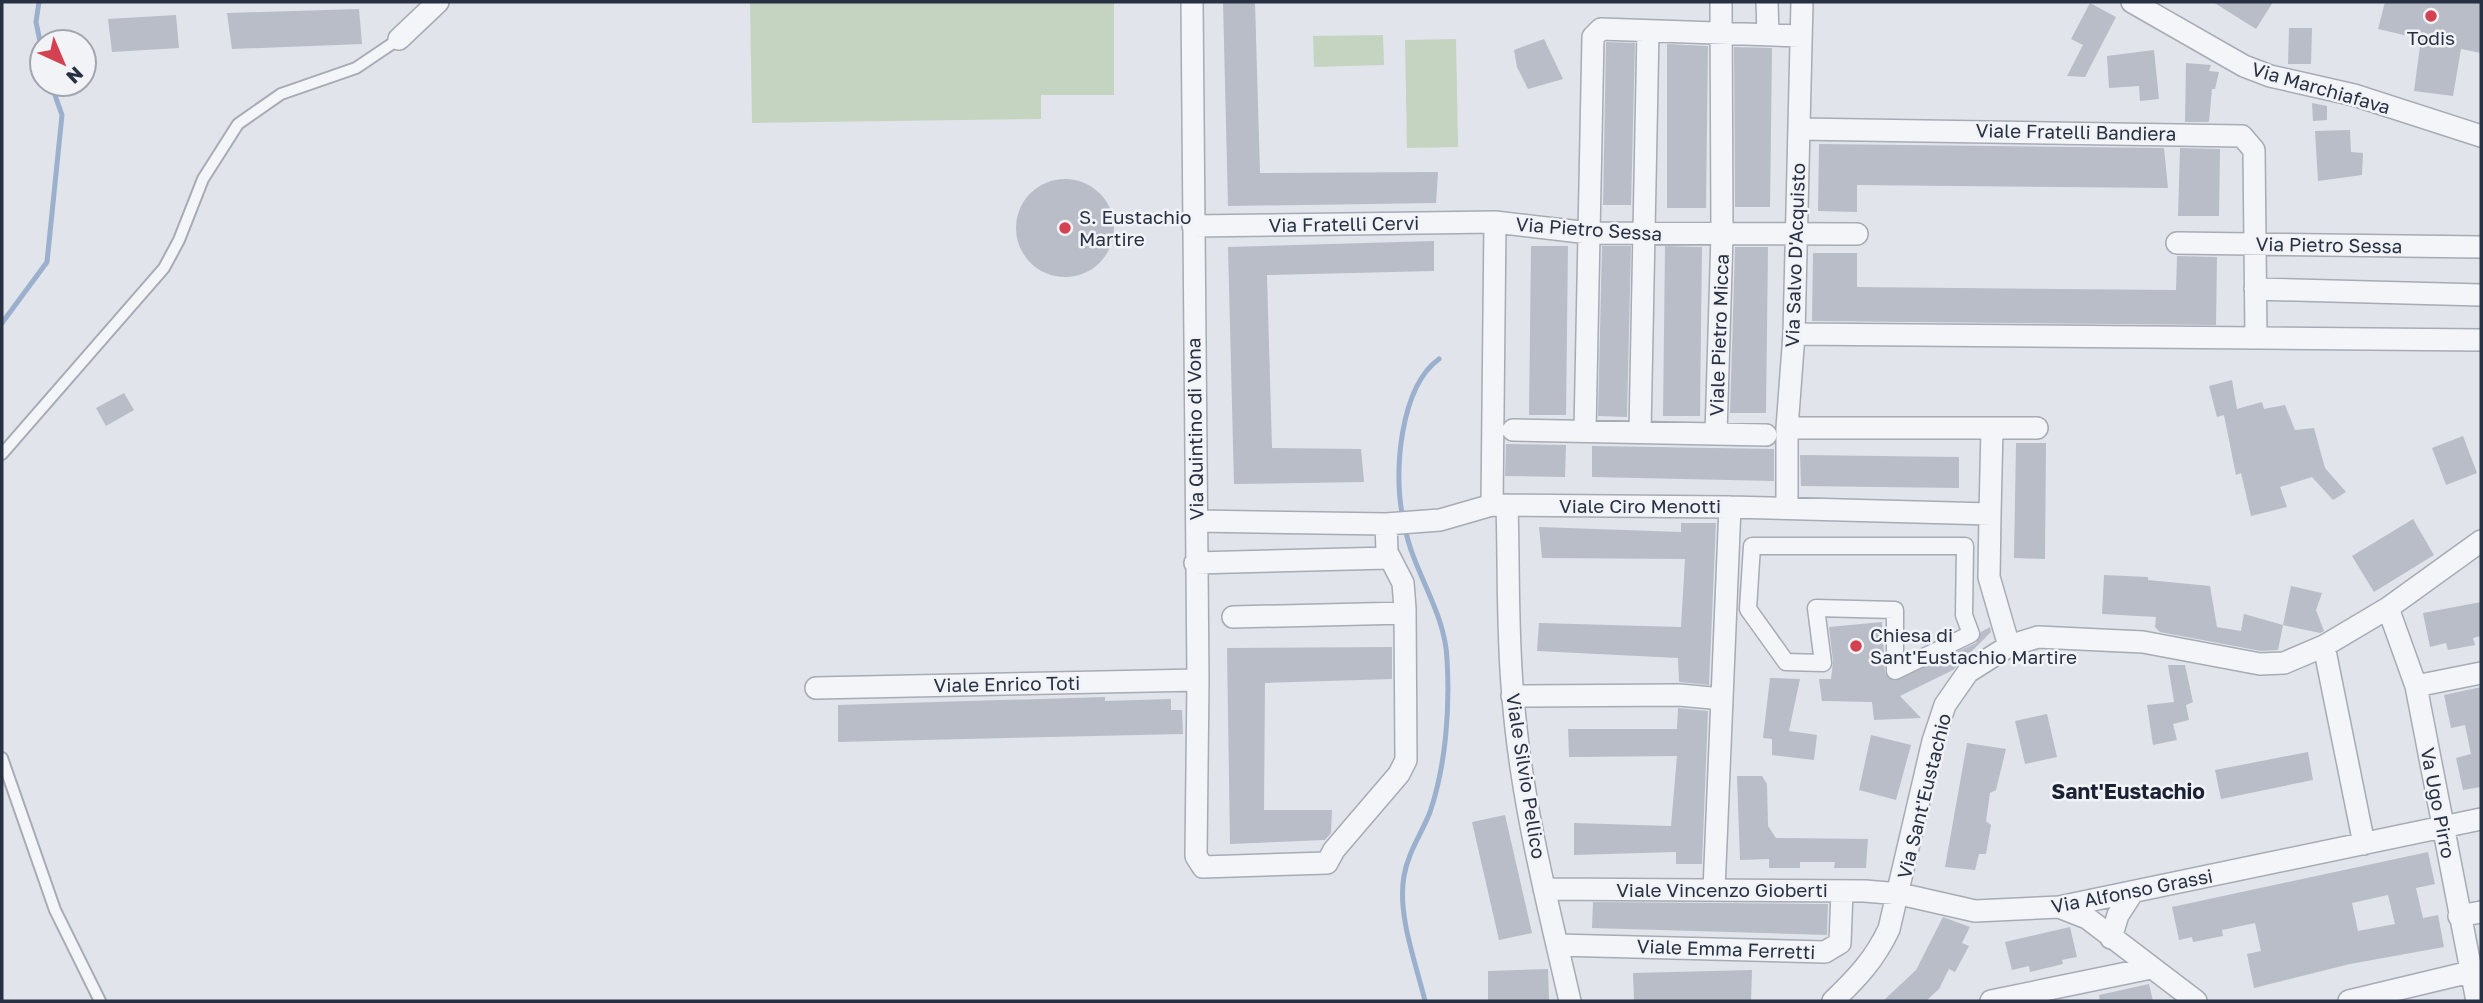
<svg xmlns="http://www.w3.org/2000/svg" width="2483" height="1003" viewBox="0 0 2483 1003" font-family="'Golos Text',sans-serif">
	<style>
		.green { fill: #c5d4c1 }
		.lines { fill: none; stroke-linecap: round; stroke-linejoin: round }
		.stream { stroke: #9ab0cc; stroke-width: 5 }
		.building { fill: #b8bdc8; fill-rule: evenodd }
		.service-casing { stroke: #a6abb5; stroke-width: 14 }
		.pedestrian-casing { stroke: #a6abb5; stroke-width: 19 }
		.minor-casing { stroke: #a6abb5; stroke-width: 24 }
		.service { stroke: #f4f5f8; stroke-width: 10 }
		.pedestrian { stroke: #f4f5f8; stroke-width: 16 }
		.minor { stroke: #f4f5f8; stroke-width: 21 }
		.poi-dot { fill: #d44150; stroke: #f1f3f7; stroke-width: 2.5 }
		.labels { text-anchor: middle; stroke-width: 5; stroke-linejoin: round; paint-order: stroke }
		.poi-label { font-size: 19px; fill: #283143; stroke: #f1f3f7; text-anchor: start }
		.street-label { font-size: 19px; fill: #283143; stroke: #f1f3f7 }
		.neighbourhood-label { font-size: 21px; font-weight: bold; fill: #1a2233; stroke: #f1f3f7 }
	</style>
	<rect width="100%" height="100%" fill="#e1e4ea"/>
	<path class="green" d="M750,2H1114V95H1041V119L752,123Z
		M1383,35L1384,65L1314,67L1313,36Z
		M1456,39L1458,147L1407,148L1405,40Z"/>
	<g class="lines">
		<path class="stream" d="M39,2L36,22L42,51
			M2,323L47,262L62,115L51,84
			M1403,518C1393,474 1400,387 1439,359
			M1405,528C1414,573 1445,612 1447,659C1450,708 1446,765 1430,812C1422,833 1408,852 1404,876C1397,915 1416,963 1425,1001"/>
	</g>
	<path class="building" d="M1223,2H1255L1260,173L1438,172L1436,203L1228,206Z
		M2213,2H2273L2256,29Z
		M2385,2H2481V53L2461,49L2453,96L2414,91L2421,39L2378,29Z
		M2090,3L2116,17L2085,77L2067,76L2083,45L2071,39Z
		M359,9L362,44L232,49L227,13Z
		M176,15L179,48L112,52L108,19Z
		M2289,28H2312L2311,64H2288Z
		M1544,39L1563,79L1528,89L1517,67L1514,50Z
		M1606,42L1635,43L1631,205H1603Z
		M1667,44L1708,46L1706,208H1667Z
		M1734,47L1772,48L1770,207H1735Z
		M2154,50L2159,99L2140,101L2139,86L2109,88L2107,56Z
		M2186,63L2211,65L2209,71L2219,72L2215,89H2212L2209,122H2185Z
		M2312,103L2327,106V120L2313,121Z
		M2350,130L2351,152L2363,153L2362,175L2318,181L2315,131Z
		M1819,144L2164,148L2168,188L1857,185V212L1818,211Z
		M2180,148L2220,149L2219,216H2178Z
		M1016 228a49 49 0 1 1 98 0a49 49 0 1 1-98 0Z
		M1434,241V271L1267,275L1272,448L1361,449L1364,482L1234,484L1228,247Z
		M1531,246H1568L1566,415H1529Z
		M1602,246H1631L1627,417L1598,416Z
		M1665,246L1702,247L1700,416H1663Z
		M1735,247H1768L1766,413H1730Z
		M1813,253H1857V287L2176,290L2177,256L2217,257L2216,325L1812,321Z
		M2232,380L2237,409L2262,402L2264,409L2285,405L2295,430L2314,428L2325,468L2346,492L2333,500L2312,477L2280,487L2287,507L2251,516L2241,473L2236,475L2224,415L2217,417L2209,386Z
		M124,393L134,410L106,426L96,408Z
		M2463,436L2477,473L2446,485L2432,448Z
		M2016,443H2046L2045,559L2014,558Z
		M1506,444L1566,445L1565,477L1505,476Z
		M1592,446L1774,449V481L1592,477Z
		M1800,455L1959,457V488L1801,486Z
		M2413,519L2434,555L2374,592L2352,556Z
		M1681,523H1716L1709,685L1679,682L1678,658L1537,651L1539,623L1681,627L1685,559L1542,558L1539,527L1681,532Z
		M2104,575L2148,577V580L2210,586L2217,627L2241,631L2244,614L2283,625L2278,650L2261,651L2160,632L2155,627L2156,617L2102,614Z
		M2291,586L2322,593L2316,610L2324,631L2320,633L2283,625Z
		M2481,602V636L2473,638L2475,645L2448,650L2446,643L2430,647L2423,613Z
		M1882,622L1885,672L1894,681L1976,643L1981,632L1990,627L1991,632L1953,670L1900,696L1921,718L1874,720L1872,702L1822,701L1819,679H1831L1833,662L1829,627Z
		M1392,647V679L1265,683L1264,810H1332L1331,833L1325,840L1230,844L1227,648Z
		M2168,665H2185L2193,702L2186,705L2189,720L2173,724L2177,740L2153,745L2147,705L2174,702Z
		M1770,678L1800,679L1789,731L1817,735L1814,760L1772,755V739L1763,738Z
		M2481,687V787L2463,790L2456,758L2471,754L2465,725L2451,728L2444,695Z
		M1105,697V701L1171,699V710H1182L1183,734L838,742V705Z
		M1678,708L1708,711L1702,864H1676V852L1574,855V823L1671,826L1677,756L1569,757L1568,729H1677Z
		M2047,714L2057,757L2025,764L2015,721Z
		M1871,735L1911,745L1896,800L1859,790Z
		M1967,743L2006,749L1996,790L1990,793L1986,821L1991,825L1986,854H1979L1975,870L1945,867Z
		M2308,752L2313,780L2221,799L2215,770Z
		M1737,776H1762L1767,784L1768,826L1776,838L1868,839L1866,868H1834L1835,862H1800V868H1769V859L1740,860Z
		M1505,815L1532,933L1499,940L1472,822Z
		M2428,852L2435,884L2416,888L2423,918L2438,915L2444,947L2350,964L2254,988L2247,954L2261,951L2255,923L2222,930L2223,936L2193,942L2192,937L2179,940L2172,907ZM2388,895L2395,924L2358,931L2352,903Z
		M1593,902L1828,904L1827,935L1592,928Z
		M1943,917L1970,927L1962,943L1969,946L1955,972L1949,969L1939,989L1926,1001H1883L1916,970Z
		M2070,927L2077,957L2062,960L2063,964L2030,972L2029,966L2012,970L2005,942Z
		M1548,969L1549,1000H1488V971Z
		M1752,970L1751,1001H1634L1633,973Z
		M2149,984L2153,1001H2100L2099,995Z"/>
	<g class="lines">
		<defs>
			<path id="service" d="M2,454L164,268L179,240L203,179L238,124L281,94L356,68L399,39
				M2,758L55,910L100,1001"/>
			<path id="pedestrian" d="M1752,546H1965L1964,615L1971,634L1895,671V610L1816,608L1823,663L1786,662L1748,609Z"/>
			<path id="minor" d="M1192,2L1198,680L1196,856L1203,867L1327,863L1334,850L1399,774L1406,760L1405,608L1403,583L1387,552L1386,524
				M1767,2L1768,35
				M2132,2L2244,66L2270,76L2354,95L2481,136
				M399,39L438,2
				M1799,129L2242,136L2254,150L2256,337
				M1193,226L1495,222
				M2177,243L2481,247
				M2255,289L2481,295
				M1794,334L2481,340
				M1787,428H2037
				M1513,430L1766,435
				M1585,431L1593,37L1601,29L1801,36
				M1640,432L1648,31
				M1716,434L1722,235L1721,2
				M1492,505L1495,222L1589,233L1857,234
				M1507,505C1509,569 1507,634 1513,697C1521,800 1547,901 1570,1001
				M1787,508V428L1794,334L1802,2
				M1990,514L1992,428
				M1197,521L1386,524L1440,520L1492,505L1730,507L1990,514L1989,577L2009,646
				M1195,563L1388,558
				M2388,608L2416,686L2477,1001
				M1233,617L1405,613
				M2324,646L2364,844
				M2416,686L2481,673
				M816,688L1198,680
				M1512,696L1679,695L1712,698
				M1544,889L1865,891L1900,894L1975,911L2059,907L2481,819
				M1714,890L1730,507
				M2059,907L2087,918L2196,1001
				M2459,916L2481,912
				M2111,938L2118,915L2133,892
				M1557,945L1825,952L1840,943L1842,891
				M1833,1001C1857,978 1875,959 1889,929L1933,741L1945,705L1968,672L2009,646L2038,637L2143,642L2260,664L2284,663L2324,646L2388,608L2481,541
				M1991,1001L2151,968
				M2349,1001L2470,972"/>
		</defs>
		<use href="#service" class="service-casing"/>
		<use href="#pedestrian" class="pedestrian-casing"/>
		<use href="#minor" class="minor-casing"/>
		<use href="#service" class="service"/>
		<use href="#pedestrian" class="pedestrian"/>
		<use href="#minor" class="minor"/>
	</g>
	<g class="poi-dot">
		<circle cx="2431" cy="16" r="7"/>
		<circle cx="1065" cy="228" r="7"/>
		<circle cx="1856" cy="646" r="7"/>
	</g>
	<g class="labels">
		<g class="poi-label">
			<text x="2431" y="45" text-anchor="middle">Todis</text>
			<text x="1079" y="224">S. Eustachio<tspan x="1079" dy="22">Martire</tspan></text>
			<text x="1870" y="642">Chiesa di<tspan x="1870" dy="22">Sant'Eustachio Martire</tspan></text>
		</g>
		<g class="street-label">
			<text transform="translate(2321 88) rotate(16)" y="7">Via Marchiafava</text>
			<text transform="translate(2076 132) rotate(1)" y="7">Viale Fratelli Bandiera</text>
			<text transform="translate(1344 224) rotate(-1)" y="7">Via Fratelli Cervi</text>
			<text transform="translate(1589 229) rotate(4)" y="7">Via Pietro Sessa</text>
			<text transform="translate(2329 245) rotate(1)" y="7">Via Pietro Sessa</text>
			<text transform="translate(1795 255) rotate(-88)" y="7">Via Salvo D'Acquisto</text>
			<text transform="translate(1719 335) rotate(-88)" y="7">Viale Pietro Micca</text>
			<text transform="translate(1195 429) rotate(-91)" y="7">Via Quintino di Vona</text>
			<text x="1640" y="513">Viale Ciro Menotti</text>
			<text transform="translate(1007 684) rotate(-1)" y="7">Viale Enrico Toti</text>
			<text transform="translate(1526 776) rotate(81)" y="7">Viale Silvio Pellico</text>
			<text transform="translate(1924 796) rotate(-76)" y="7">Via Sant'Eustachio</text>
			<text transform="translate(2438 803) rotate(79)" y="7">Va Ugo Pirro</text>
			<text x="1722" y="897">Viale Vincenzo Gioberti</text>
			<text transform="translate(2132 891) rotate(-11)" y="7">Via Alfonso Grassi</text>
			<text transform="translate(1726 949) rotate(2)" y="7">Viale Emma Ferretti</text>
		</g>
		<g class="neighbourhood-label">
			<text x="2128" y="799">Sant'Eustachio</text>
		</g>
	</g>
	<rect width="2483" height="1003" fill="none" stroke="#283143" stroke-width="7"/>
	<g transform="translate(63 63) rotate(136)"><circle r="33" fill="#f1f3f7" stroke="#a1a5af" stroke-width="2"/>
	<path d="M0-5L12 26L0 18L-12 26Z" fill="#d44150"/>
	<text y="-10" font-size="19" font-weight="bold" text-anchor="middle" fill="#283143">N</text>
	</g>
</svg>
